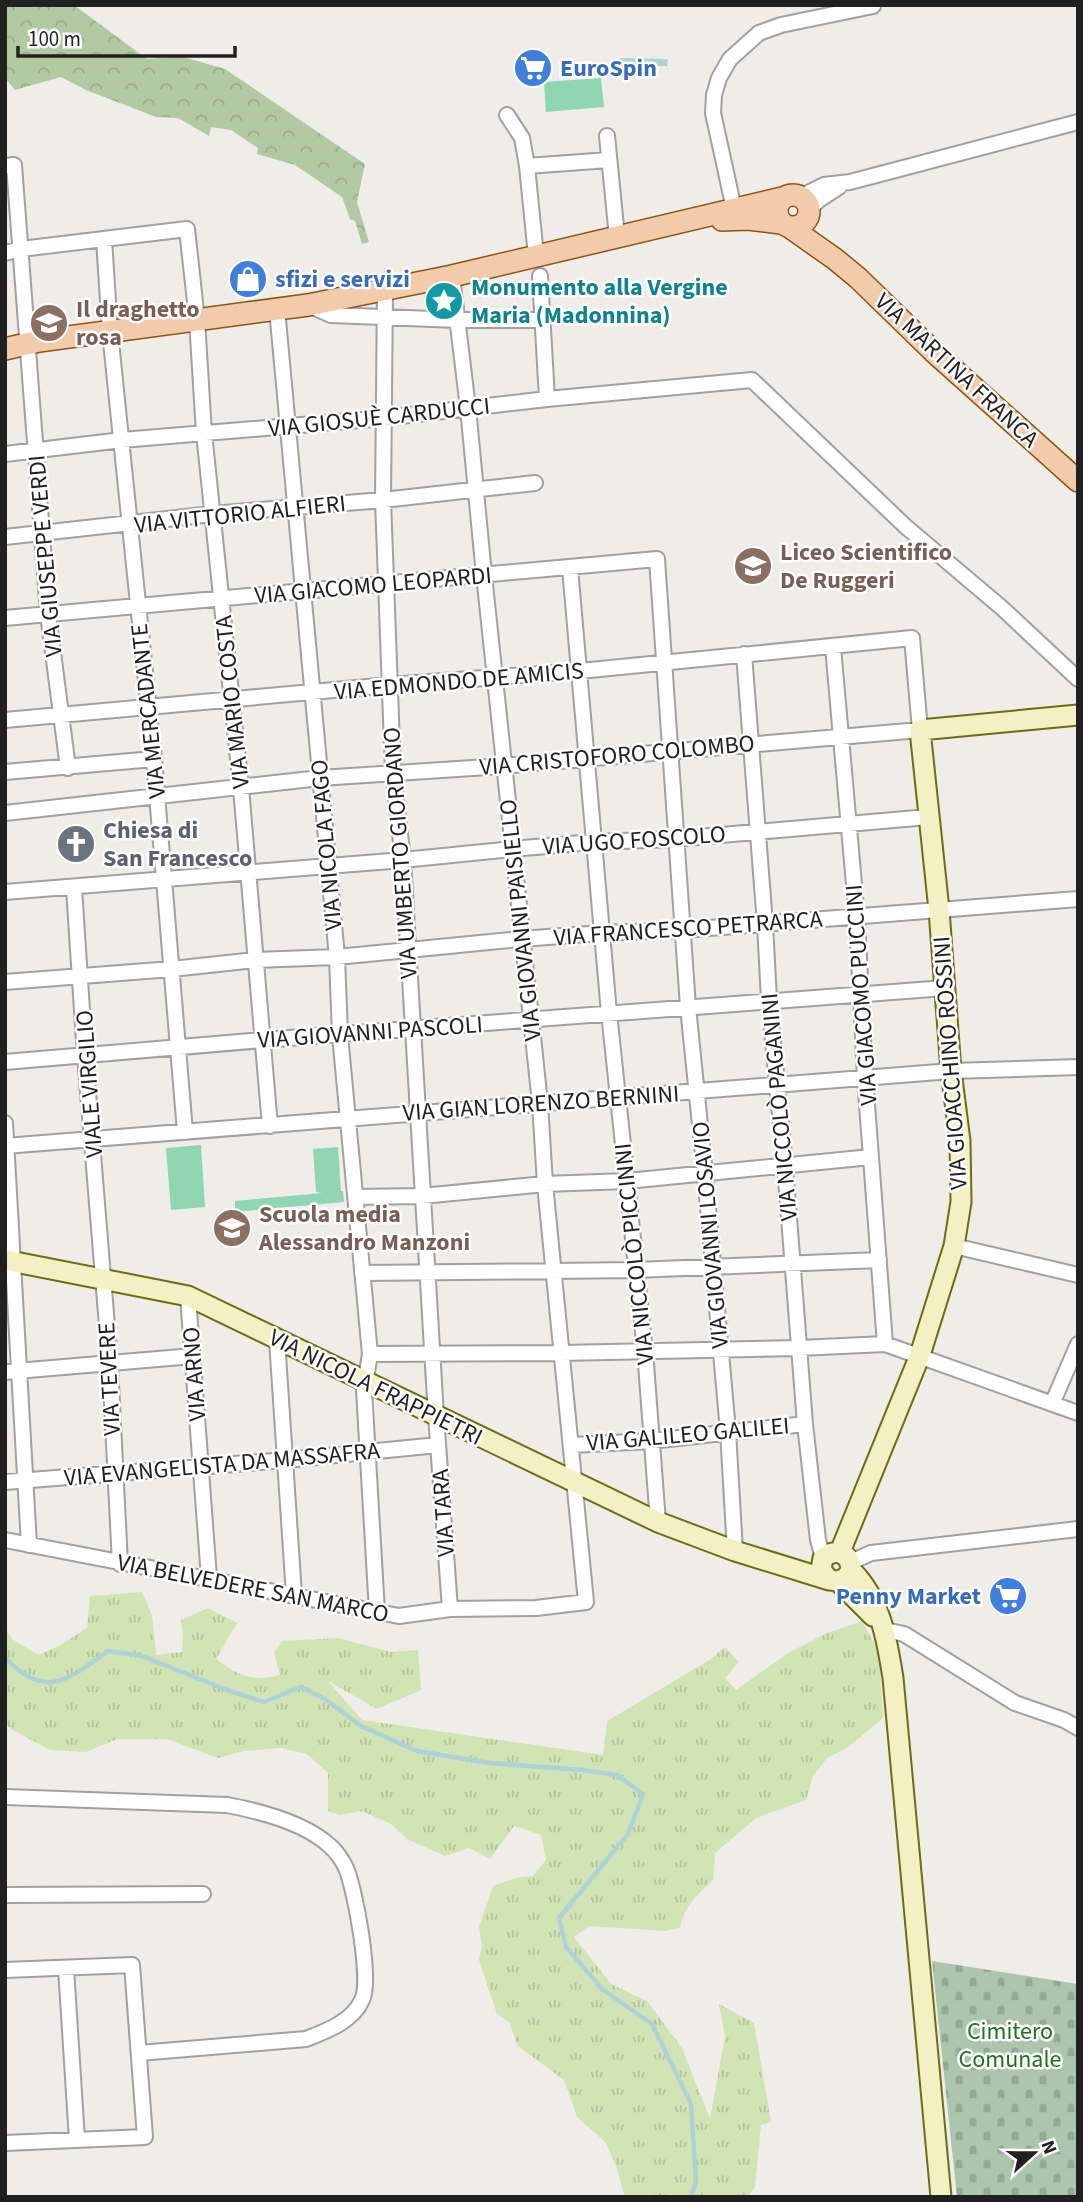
<svg xmlns="http://www.w3.org/2000/svg" width="1083" height="2202" viewBox="0 0 1083 2202" font-family="'Source Sans 3',sans-serif">
	<style>
		.grass { fill: url(#grass-tufts) }
		.forest { fill: url(#forest-crowns) }
		.cemetery { fill: url(#cemetery-stones) }
		.pitch { fill: #8fd6b2 }
		.water { fill: url(#water-ripples) }
		.lines { fill: none; stroke-linecap: round; stroke-linejoin: round }
		.stream { stroke: #add3d8; stroke-width: 4.5 }
		.street-casing { stroke: #a1a1a1; stroke-width: 18 }
		.secondary-casing { stroke: #6d6d11; stroke-width: 23 }
		.primary-casing { stroke: #8c5511; stroke-width: 24 }
		.street { stroke: #fff; stroke-width: 14 }
		.secondary { stroke: #f3f0c3; stroke-width: 19 }
		.primary { stroke: #f2cbab; stroke-width: 21 }
		.labels { text-anchor: middle; stroke-width: 5; stroke-linejoin: round; paint-order: stroke }
		.shop-label { font-size: 24px; font-weight: bold; fill: #366cbe; stroke: #fff; text-anchor: start }
		.culture-label { font-size: 24px; font-weight: bold; fill: #0d838f; stroke: #fff; text-anchor: start }
		.education-label { font-size: 24px; font-weight: bold; fill: #785e54; stroke: #fff; text-anchor: start }
		.street-label { font-size: 24px; fill: #202020; stroke: #fff }
		.worship-label { font-size: 24px; font-weight: bold; fill: #5b616d; stroke: #fff; text-anchor: start }
		.park-label { font-size: 24px; fill: #1b7418; stroke: #fff }
	</style>
	<defs>
		<pattern id="grass-tufts" width="24" height="20" patternUnits="userSpaceOnUse" patternTransform="scale(1.75)"><rect width="24" height="20" fill="#d1e4b4"/><path d="M3 7l-1-3M5 7V3M7 7l1-3M15 17l-1-3M17 17v-4M19 17l1-3" fill="none" stroke="#b3c39a"/></pattern>
		<pattern id="forest-crowns" width="20" height="18" patternUnits="userSpaceOnUse" patternTransform="scale(1.75)"><rect width="20" height="18" fill="#b2caa1"/><path d="M2 6a3 3 0 1 1 6 0M12 15a3 3 0 1 1 6 0" fill="none" stroke="#99ad8a"/></pattern>
		<pattern id="cemetery-stones" width="16" height="16" patternUnits="userSpaceOnUse" patternTransform="scale(1.75)"><rect width="16" height="16" fill="#acc6ad"/><path d="M2 7V4a2 2 0 0 1 4 0v3zM10 15v-3a2 2 0 0 1 4 0v3z" fill="#94aa95"/></pattern>
		<pattern id="water-ripples" width="26" height="14" patternUnits="userSpaceOnUse" patternTransform="scale(1.75)"><rect width="26" height="14" fill="#add3d8"/><path d="M2 4q2-2 4 0t4 0M15 11q2-2 4 0t4 0" fill="none" stroke="#95b5b9"/></pattern>
	</defs>
	<rect width="100%" height="100%" fill="#f0ece8"/>
	<path class="grass" d="M142,1592L152,1615L156,1655L182,1652L183,1636L181,1620L208,1608L237,1623L216,1659C238,1676 252,1682 280,1675L274,1652L282,1641L338,1638L391,1652L418,1650L421,1690L377,1709L328,1681L362,1720L603,1755L607,1721L711,1659L725,1647L739,1662L725,1678L736,1690L788,1653L825,1634L862,1621L879,1653L883,1718L847,1748L827,1758L813,1776L806,1800L756,1818L715,1853L713,1880C698,1894 684,1906 680,1928L665,1931L589,1926L574,1937L611,1984L647,2001L682,2048L710,2119L725,2036L719,2004L754,2023L771,2122L761,2125L755,2187L747,2197H625L616,2166L606,2143L577,2117L564,2080L518,2046L509,2022L497,2014L479,1960L482,1945L479,1927L493,1886L516,1878L533,1876L546,1860L541,1835L514,1826L490,1859L469,1848L445,1856L407,1839L391,1824L362,1811L340,1815L328,1811V1773L307,1754L281,1748L244,1751L218,1758L167,1739H117L86,1752L50,1750L11,1729L5,1723V1628L12,1639L38,1655L59,1646L87,1628L90,1596Z"/>
	<path class="forest" d="M5,5H74L147,59L180,56L225,69L365,164L357,202L369,242L362,244L355,221L350,219L342,197L295,165L257,154L258,148L231,130L211,127L209,136L178,118L156,117L86,90L61,77L15,90L5,78Z"/>
	<path class="cemetery" d="M932,1961L1078,1984V2197H957Z"/>
	<path class="pitch" d="M601,78L604,107L546,112L544,82Z
		M201,1145L205,1207L171,1210L166,1148Z
		M338,1147L341,1191H343L344,1202L235,1212V1201L322,1193L316,1192L313,1149Z"/>
	<path class="water" d="M620,58L668,59L667,66L620,65Z"/>
	<g class="lines">
		<path class="stream" d="M5,1658C47,1701 68,1679 108,1651L142,1656L227,1690L264,1702L301,1687L325,1699L361,1726L417,1751L490,1763L582,1770L617,1775L643,1794L628,1834L559,1918L566,1947L602,1989L652,2024L691,2104L696,2181L691,2197"/>
		<defs>
			<path id="street" d="M507,115L522,138L527,166L536,256
				M607,136L617,237
				M5,166L14,165L48,614L68,768
				M527,166L609,160
				M800,197L824,185L850,182L1078,122
				M734,209L713,113L714,95L719,78L730,59L759,33L781,25L873,6
				M809,209L819,200L839,187
				M104,239L110,332L154,759L185,1132
				M5,253L21,249L187,229L197,320L204,433L241,788L270,1126
				M540,276L547,399
				M385,289L383,500L393,772L403,860L436,1416L450,1609
				M308,305L331,315L457,320H543
				M277,309L337,957L340,1035L370,1354L364,1390L377,1612
				M5,454L122,440L384,418L547,399L752,380L905,526L1002,608L1078,679
				M5,537L212,514L383,500L535,483
				M570,568L609,1013L645,1351L658,1522
				M5,618L657,559L688,1007L705,1174L728,1431L735,1551
				M833,647L857,918L865,1078L885,1344
				M744,654L765,924L769,1000L785,1166L805,1424L818,1540L823,1558
				M5,720L389,685L580,671L912,638L920,730L503,766L320,778L5,813
				M5,772L154,759
				M74,888L85,1056L110,1363L120,1564
				M5,892L403,860L512,849L593,842L676,839L928,817
				M5,982L172,969L255,960L337,957L521,939L602,933L684,930L1078,899
				M5,1062L263,1040L945,988
				M5,1123L29,1545
				M5,1146L951,1071L1078,1067
				M355,1197L422,1196L545,1184L627,1181L871,1157
				M954,1246L1078,1275
				M362,1273L636,1270L879,1260
				M188,1296L209,1578
				M277,1340L294,1595
				M370,1354L561,1353L799,1348L885,1344L1078,1413
				M5,1372L193,1356
				M1052,1404L1078,1344
				M572,1445L651,1441L805,1424
				M5,1482L286,1460L438,1445
				M5,1540L399,1616L450,1609L536,1608L586,1602L545,1184L540,1103L484,575L468,408L452,276
				M851,1562L871,1553L1078,1529
				M885,1630L904,1634L1015,1703L1064,1720L1078,1728
				M5,1797L227,1805C259,1811 305,1823 330,1846C336,1851 343,1861 346,1868C355,1889 372,1980 362,2000C353,2021 327,2031 306,2039L139,2053
				M5,1895L203,1894
				M66,1968L77,2140
				M5,1970L132,1965L145,2137L5,2143"/>
			<path id="secondary" d="M5,1260L188,1296L658,1522L735,1551L829,1580
				M840,1552L920,1355L954,1246L961,1202L960,1141L951,1071L939,910L920,730L1078,715
				M851,1570C846,1580 840,1582 829,1580L821,1570L823,1558C836,1548 850,1552 851,1570C880,1598 887,1639 893,1678L941,2197
				M839,1582L873,1616"/>
			<path id="primary" d="M777 211a16 16 0 1 1 32 0a16 16 0 1 1-32 0Z
				M722,220L748,219L781,223
				M791,228L835,259L858,278L934,352L1078,481
				M5,349L39,341L308,305L452,276L782,198"/>
		</defs>
		<use href="#street" class="street-casing"/>
		<use href="#secondary" class="secondary-casing"/>
		<use href="#primary" class="primary-casing"/>
		<use href="#street" class="street"/>
		<use href="#secondary" class="secondary"/>
		<use href="#primary" class="primary"/>
	</g>
	<defs>
		<symbol id="supermarket-disc" viewBox="-11 -11 22 22"><circle r="9.5" fill="#3f7fe0" stroke="#fff"/><path d="M-6-5.5h2.5l.6 2H6L4.5 2H-2.5L-4.4-4H-6ZM-1.5 3.2a1.3 1.3 0 1 0 .1 0ZM3 3.2a1.3 1.3 0 1 0 .1 0Z" fill="#fff"/></symbol>
		<symbol id="shop-disc" viewBox="-11 -11 22 22"><circle r="9.5" fill="#3f7fe0" stroke="#fff"/><path d="M-5-2.5h2.3a2.7 3.5 0 0 1 5.4 0H5L5.5 6h-11ZM-1.5-2.5h3a1.5 2.3 0 0 0-3 0Z" fill="#fff"/></symbol>
		<symbol id="sight-disc" viewBox="-11 -11 22 22"><circle r="9.5" fill="#0f9aa8" stroke="#fff"/><path d="M0-6L1.8-2.2L6-1.7L2.9 1.2L3.7 5.4L0 3.3L-3.7 5.4L-2.9 1.2L-6-1.7L-1.8-2.2Z" fill="#fff"/></symbol>
		<symbol id="school-disc" viewBox="-11 -11 22 22"><circle r="9.5" fill="#8d6e63" stroke="#fff"/><path d="M0-5L7-2L0 1L-7-2ZM-4 1L0 2.5L4 1V4Q0 6-4 4Z" fill="#fff"/></symbol>
		<symbol id="church-disc" viewBox="-11 -11 22 22"><circle r="9.5" fill="#6b7280" stroke="#fff"/><path d="M-1.2-6h2.4v3.5h3.3v2.4h-3.3V6h-2.4V-.1h-3.3v-2.4h3.3Z" fill="#fff"/></symbol>
	</defs>
	<g fill-rule="evenodd">
		<use href="#supermarket-disc" x="511" y="46" width="44" height="44"/>
		<use href="#shop-disc" x="226" y="257" width="44" height="44"/>
		<use href="#sight-disc" x="422" y="279" width="44" height="44"/>
		<use href="#school-disc" x="27" y="301" width="44" height="44"/>
		<use href="#school-disc" x="731" y="544" width="44" height="44"/>
		<use href="#church-disc" x="54" y="822" width="44" height="44"/>
		<use href="#school-disc" x="210" y="1206" width="44" height="44"/>
		<use href="#supermarket-disc" x="986" y="1574" width="44" height="44"/>
	</g>
	<g class="labels">
		<g class="shop-label">
			<text x="560" y="76">EuroSpin</text>
			<text x="275" y="287">sfizi e servizi</text>
			<text x="981" y="1604" text-anchor="end">Penny Market</text>
		</g>
		<g class="culture-label">
			<text x="471" y="295">Monumento alla Vergine<tspan x="471" dy="28">Maria (Madonnina)</tspan></text>
		</g>
		<g class="education-label">
			<text x="76" y="317">Il draghetto<tspan x="76" dy="28">rosa</tspan></text>
			<text x="780" y="560">Liceo Scientifico<tspan x="780" dy="28">De Ruggeri</tspan></text>
			<text x="259" y="1222">Scuola media<tspan x="259" dy="28">Alessandro Manzoni</tspan></text>
		</g>
		<g class="street-label">
			<text transform="translate(957 370) rotate(43)" y="8">VIA MARTINA FRANCA</text>
			<text transform="translate(379 417) rotate(-6)" y="8">VIA GIOSUÈ CARDUCCI</text>
			<text transform="translate(240 514) rotate(-6)" y="8">VIA VITTORIO ALFIERI</text>
			<text transform="translate(45 556) rotate(-95)" y="8">VIA GIUSEPPE VERDI</text>
			<text transform="translate(373 585) rotate(-5)" y="8">VIA GIACOMO LEOPARDI</text>
			<text transform="translate(459 681) rotate(-5)" y="8">VIA EDMONDO DE AMICIS</text>
			<text transform="translate(232 702) rotate(-96)" y="8">VIA MARIO COSTA</text>
			<text transform="translate(148 711) rotate(-96)" y="8">VIA MERCADANTE</text>
			<text transform="translate(617 755) rotate(-5)" y="8">VIA CRISTOFORO COLOMBO</text>
			<text transform="translate(634 840) rotate(-4)" y="8">VIA UGO FOSCOLO</text>
			<text transform="translate(326 845) rotate(-95)" y="8">VIA NICOLA FAGO</text>
			<text transform="translate(400 853) rotate(-94)" y="8">VIA UMBERTO GIORDANO</text>
			<text transform="translate(520 920) rotate(-96)" y="8">VIA GIOVANNI PAISIELLO</text>
			<text transform="translate(688 928) rotate(-4)" y="8">VIA FRANCESCO PETRARCA</text>
			<text transform="translate(861 995) rotate(-94)" y="8">VIA GIACOMO PUCCINI</text>
			<text transform="translate(370 1032) rotate(-4)" y="8">VIA GIOVANNI PASCOLI</text>
			<text transform="translate(950 1063) rotate(-94)" y="8">VIA GIOACCHINO ROSSINI</text>
			<text transform="translate(89 1084) rotate(-94)" y="8">VIALE VIRGILIO</text>
			<text transform="translate(541 1103) rotate(-4)" y="8">VIA GIAN LORENZO BERNINI</text>
			<text transform="translate(779 1107) rotate(-95)" y="8">VIA NICCOLÒ PAGANINI</text>
			<text transform="translate(710 1235) rotate(-95)" y="8">VIA GIOVANNI LOSAVIO</text>
			<text transform="translate(634 1254) rotate(-96)" y="8">VIA NICCOLÒ PICCINNI</text>
			<text transform="translate(194 1374) rotate(-94)" y="8">VIA ARNO</text>
			<text transform="translate(109 1379) rotate(-93)" y="8">VIA TEVERE</text>
			<text transform="translate(376 1387) rotate(26)" y="8">VIA NICOLA FRAPPIETRI</text>
			<text transform="translate(688 1434) rotate(-5)" y="8">VIA GALILEO GALILEI</text>
			<text transform="translate(222 1464) rotate(-5)" y="8">VIA EVANGELISTA DA MASSAFRA</text>
			<text transform="translate(443 1513) rotate(-94)" y="8">VIA TARA</text>
			<text transform="translate(253 1588) rotate(11)" y="8">VIA BELVEDERE SAN MARCO</text>
		</g>
		<g class="worship-label">
			<text x="103" y="838">Chiesa di<tspan x="103" dy="28">San Francesco</tspan></text>
		</g>
		<g class="park-label">
			<text x="1010" y="2039">Cimitero<tspan x="1010" dy="28">Comunale</tspan></text>
		</g>
	</g>
	<rect width="1083" height="2202" fill="none" stroke="#202020" stroke-width="14"/>
	<g transform="translate(1034 2153) rotate(69)" stroke="#ffffff" stroke-width="5" paint-order="stroke">
	<path d="M0-5L12 26L0 18L-12 26Z" fill="#202020"/>
	<text y="-10" font-size="19" font-weight="bold" text-anchor="middle" fill="#202020">N</text>
	</g>
	<path d="M18 46v10h217v-10" fill="none" stroke="#202020" stroke-width="3.5"/>
	<text x="28" y="46" font-size="21" fill="#202020" stroke="#ffffff" stroke-width="5" paint-order="stroke">100 m</text>
</svg>
